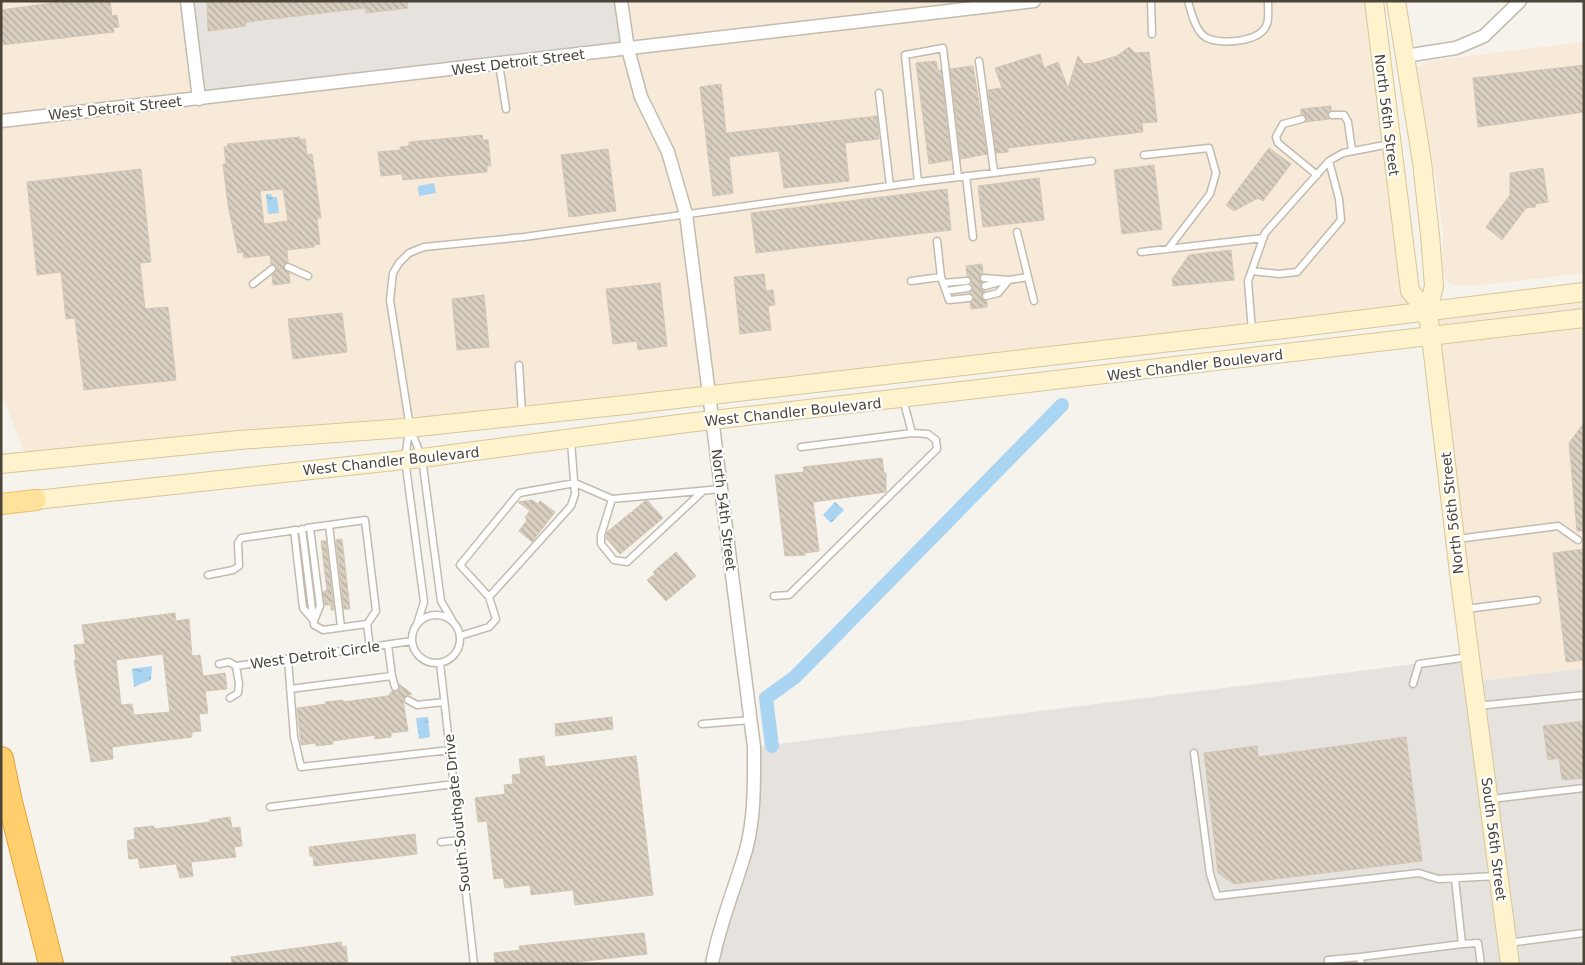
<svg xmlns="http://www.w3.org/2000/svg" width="1585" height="965" viewBox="0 0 1585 965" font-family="'DejaVu Sans',sans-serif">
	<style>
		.commercial { fill: #f7ead8 }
		.industrial { fill: #e6e2dd }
		.water { fill: url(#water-ripples) }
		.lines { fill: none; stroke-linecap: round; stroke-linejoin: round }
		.canal { stroke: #a9d4f2; stroke-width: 14 }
		.building { fill: url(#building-back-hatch); stroke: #d3c7b4; fill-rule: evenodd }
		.service-casing { stroke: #c2bbae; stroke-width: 9 }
		.minor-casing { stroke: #c2bbae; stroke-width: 15 }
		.secondary-casing { stroke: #d6c79b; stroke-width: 20 }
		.primary-casing { stroke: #e6c16a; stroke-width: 22 }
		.motorway-casing { stroke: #e0a43c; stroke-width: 26 }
		.service { stroke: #fff; stroke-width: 6 }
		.minor { stroke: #fff; stroke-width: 12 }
		.secondary { stroke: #fff3cd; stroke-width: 18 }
		.primary { stroke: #ffe39c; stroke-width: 20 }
		.motorway { stroke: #ffcf6e; stroke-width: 24 }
		.labels { text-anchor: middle; stroke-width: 4.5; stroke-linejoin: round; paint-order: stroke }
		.street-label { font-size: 14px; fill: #4b4439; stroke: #fff }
	</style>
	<defs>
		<pattern id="water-ripples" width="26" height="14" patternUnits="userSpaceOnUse" patternTransform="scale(1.25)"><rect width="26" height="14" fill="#a9d4f2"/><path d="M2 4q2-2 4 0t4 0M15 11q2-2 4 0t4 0" fill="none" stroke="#8caec5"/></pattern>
		<pattern id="building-back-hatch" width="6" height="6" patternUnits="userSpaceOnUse" patternTransform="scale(1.25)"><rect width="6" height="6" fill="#d8cfc1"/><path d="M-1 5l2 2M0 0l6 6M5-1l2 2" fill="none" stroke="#b1aa9e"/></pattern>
	</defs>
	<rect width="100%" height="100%" fill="#f6f3ec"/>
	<path class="commercial" d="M1,1H1374L1410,291L1428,312L1584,292V668L1473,682L1428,312L27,460L1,391Z
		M1584,42V273L1471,286L1451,285L1442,276L1443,233L1436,178L1424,137L1415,75L1418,67L1427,61Z"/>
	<path class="industrial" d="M187,1H621L628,49L199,99Z
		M1470,657L1473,682L1584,668V964H712L746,848L754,747Z"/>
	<path class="water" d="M434,183L436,193L419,196L418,186Z
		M266,194H271L272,197H277L279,213L268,214Z
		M835,502L844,510L831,523L823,515Z
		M152,666L151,680L134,687L132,669Z
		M428,717L430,737L419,739L416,718Z"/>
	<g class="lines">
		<path class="canal" d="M772,746L766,698L795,677L1062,405"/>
	</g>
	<path class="building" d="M66,1H110L112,16L117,15L119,27L113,28L114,32L1,45V10Z
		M207,1H365V8L246,22V26L208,31Z
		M365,1H407L408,8L366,13Z
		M1129,47L1135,53L1149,52L1157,122L1142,123L1143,132L1008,148V152L996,153L988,90L1002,88L995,68L1040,54L1044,68L1058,62L1068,88L1078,56L1084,64L1092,63L1117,56Z
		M936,61L938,70H941L951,160L929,164L916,63Z
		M1584,65V112L1478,127L1473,78Z
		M973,66L987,154L961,159L950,69Z
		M721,84L726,133L877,116L879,139L845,143L849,181L784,188L779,151L729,157L733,193L713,196L700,87Z
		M1331,106V110L1327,115L1329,119L1306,122V116L1301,114V109Z
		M482,135L483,140H488L491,166H487V172L403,180L402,174L381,176L378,152L400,150V147L409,146V142Z
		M300,137V140L305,139L307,155L312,154L321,218H317L320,244L314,245V247L287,250L288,262L283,267L289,273L290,283L273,285L272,275L277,269L271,264L270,255L244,258L243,252L238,253L228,205L223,164H226L224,147H228L227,144ZM283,189L288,221L264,224L260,191Z
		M1269,148L1291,164L1263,201L1258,198L1234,211L1226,205Z
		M608,149L616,211L569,217L561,155Z
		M1154,165L1162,229L1122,234L1114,170Z
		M1543,168L1548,202L1535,204L1536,207L1526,208L1502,240L1486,227L1510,195V173Z
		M141,169L151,262L140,263L145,309L168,307L176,380L84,390L75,318L66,319L61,272L37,275L27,182Z
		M1039,178L1044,220L983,227L978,186Z
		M947,189L951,230L756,253L751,213Z
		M1231,250L1234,280L1173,286L1172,279L1189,255Z
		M982,264L983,273L979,278L982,282L980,288L985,291L981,297L987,301V307L971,309L970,303L974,297L969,293L973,288L971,279L967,276L966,266Z
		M764,274L766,291L773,290L775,305L768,306L771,330L740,334L734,277Z
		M660,283L667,346L638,350L637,341L613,344L606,289Z
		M484,295L489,347L457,350L452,299Z
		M342,313L347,352L293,359L288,319Z
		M1584,423V531H1577L1569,443Z
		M882,458L884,473H886V492L813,502L819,551L805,553V555L785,556L775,475L804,472L803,467Z
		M532,500L538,504L540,501L555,512L532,542L519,531L527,520L525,517L530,511L518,502Z
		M645,501H648L663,518L620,554L606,538L607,532Z
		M342,539L350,609H344L336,540Z
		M321,541H326L334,610H331V605H325L323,592L327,590Z
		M1584,549V660L1566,662L1553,553Z
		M676,552L696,576L666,601L647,580L655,574L653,572Z
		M175,613L176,621L189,619L192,656L200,655L203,676L225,673L227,689L205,691L208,713L199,714L201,731L192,732V737L112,747L113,759L91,762L74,660H76L74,645L85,644L82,625ZM163,654L170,712L134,715L132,704L121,705L116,660Z
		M399,684L412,694L406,696L403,700L408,731L391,733V737L375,739V735L333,741V744L316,746V743L301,745L297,708L326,704L325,702L343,700V702L388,696L392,691L399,690Z
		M612,717L613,729L556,736L555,724Z
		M1584,721V778L1562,780L1559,758L1548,760L1543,726Z
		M1406,737L1422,861L1234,884L1218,873L1204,753L1257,746L1258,757Z
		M544,756L545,767L636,756L653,895L575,905L573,890L531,895L530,885L505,888L503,878L494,879L487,821L478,822L475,798L505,794L504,785L513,784L512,775L521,774L519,759Z
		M230,817L232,828L240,827L242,846L234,847L236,857L191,862L193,876L180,878L176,864L140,868L138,858L129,859L127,841L135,839L134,828L154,826V829L210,822V820Z
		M415,834L417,854L314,866L313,856H310L309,847Z
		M644,933L647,954L560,964H495L494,953L520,950L519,946Z
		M341,942L342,947L346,946L348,964H232L231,957Z"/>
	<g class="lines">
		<defs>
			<path id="service" d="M1151,1L1152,34
				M1188,1C1191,12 1196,33 1207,38C1222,45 1261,42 1267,24C1269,18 1268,8 1268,1
				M979,61L994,172
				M499,64L506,109
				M879,93L890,186
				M1332,115H1344L1348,122L1352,151
				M1302,119L1283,124L1276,137L1278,143L1317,175
				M1144,155L1209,148L1216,173L1210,194L1168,249
				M966,176L973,237
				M918,182L905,55L943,48L958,177
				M1017,232L1034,301
				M1141,252L1263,238
				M288,267L308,276
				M1252,271L1279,274L1297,272L1341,220L1339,199L1329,161
				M941,277L949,300L969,298
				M984,278L1009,280
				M911,281L941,277L937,241
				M943,283L967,281
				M253,284L272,269
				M985,286L1003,281
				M946,291L968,288
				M986,296L998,293L1009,280L1028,277
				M1252,331L1248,281L1265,233L1329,161L1343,153L1390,144
				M519,365L522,414
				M409,430L405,459L424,602L417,624
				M801,447L912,433
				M612,499L601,535V544L614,560L627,562L703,491
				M307,528L329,525
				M302,529L314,625L323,630L367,624
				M294,530L303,608L314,621L320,606L310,528
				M1457,539L1558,526L1578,540
				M208,575L233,570L239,566L238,543L241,538L297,530
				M774,596L789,595L937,449L936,440L928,434L912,433L903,399
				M489,597L460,565L519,493L575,483L612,499L721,489
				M1466,609L1537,600
				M412 639a24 24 0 1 1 48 0a24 24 0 1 1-48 0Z
				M452,620L441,601L422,458L410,428L390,300L393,273L399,263L409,253L424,247L524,237L918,182L1092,161
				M341,627L329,525L365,520L376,611L367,624L370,648
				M460,636L489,627L496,619L489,597L571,506L575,494L571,441
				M288,660L294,737L301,767L450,750
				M440,663L474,964
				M219,664L229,662L236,666L412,641
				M392,676L395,687
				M1413,684L1419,664L1469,657
				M290,689L392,676L388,645
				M230,698L238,693L239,684L236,666
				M408,700L417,705L444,702
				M1477,706L1584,695
				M702,724L751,720
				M1194,753L1210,874L1217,896L1419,873L1438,879L1498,876
				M1491,799L1584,788
				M270,807L454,784
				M441,842L460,840
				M1508,943L1584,933
				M1462,944L1478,943L1481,964
				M1328,964V960L1360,957
				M1361,964L1360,957L1462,944L1455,879"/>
			<path id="minor" d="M187,1L199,99
				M621,1L628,49L641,97L668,152L686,214L754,747C754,782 755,816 746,850C735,888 719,925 712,964
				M1405,56L1456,48L1484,36L1520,1
				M1,121L1034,1"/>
			<path id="secondary" d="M1374,1L1410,291L1428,312
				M1396,1L1422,162L1430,235L1434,286L1428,312L1460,581L1510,964
				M1,464L239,440L418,427L625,405L1284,329L1584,292
				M36,500L422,458L687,423L1584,318"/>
			<path id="primary" d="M1,504L36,500"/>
			<path id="motorway" d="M1,759L10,802L51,964"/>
		</defs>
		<use href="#service" class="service-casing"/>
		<use href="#minor" class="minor-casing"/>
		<use href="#secondary" class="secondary-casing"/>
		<use href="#primary" class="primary-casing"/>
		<use href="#motorway" class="motorway-casing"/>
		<use href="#service" class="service"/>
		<use href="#minor" class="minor"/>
		<use href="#secondary" class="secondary"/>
		<use href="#primary" class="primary"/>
		<use href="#motorway" class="motorway"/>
	</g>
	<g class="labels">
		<g class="street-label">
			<text transform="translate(518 62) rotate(-7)" y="5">West Detroit Street</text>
			<text transform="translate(115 108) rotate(-6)" y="5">West Detroit Street</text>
			<text transform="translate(1387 115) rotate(83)" y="5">North 56th Street</text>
			<text transform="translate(1195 365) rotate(-7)" y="5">West Chandler Boulevard</text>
			<text transform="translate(793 412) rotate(-6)" y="5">West Chandler Boulevard</text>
			<text transform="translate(391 461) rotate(-6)" y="5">West Chandler Boulevard</text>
			<text transform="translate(724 510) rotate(83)" y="5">North 54th Street</text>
			<text transform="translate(1452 513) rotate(-96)" y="5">North 56th Street</text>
			<text transform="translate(315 655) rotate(-8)" y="5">West Detroit Circle</text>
			<text transform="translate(457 813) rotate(-96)" y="5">South Southgate Drive</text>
			<text transform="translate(1494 839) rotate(83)" y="5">South 56th Street</text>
		</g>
	</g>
	<rect width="1585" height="965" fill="none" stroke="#4b4439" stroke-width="5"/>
</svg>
